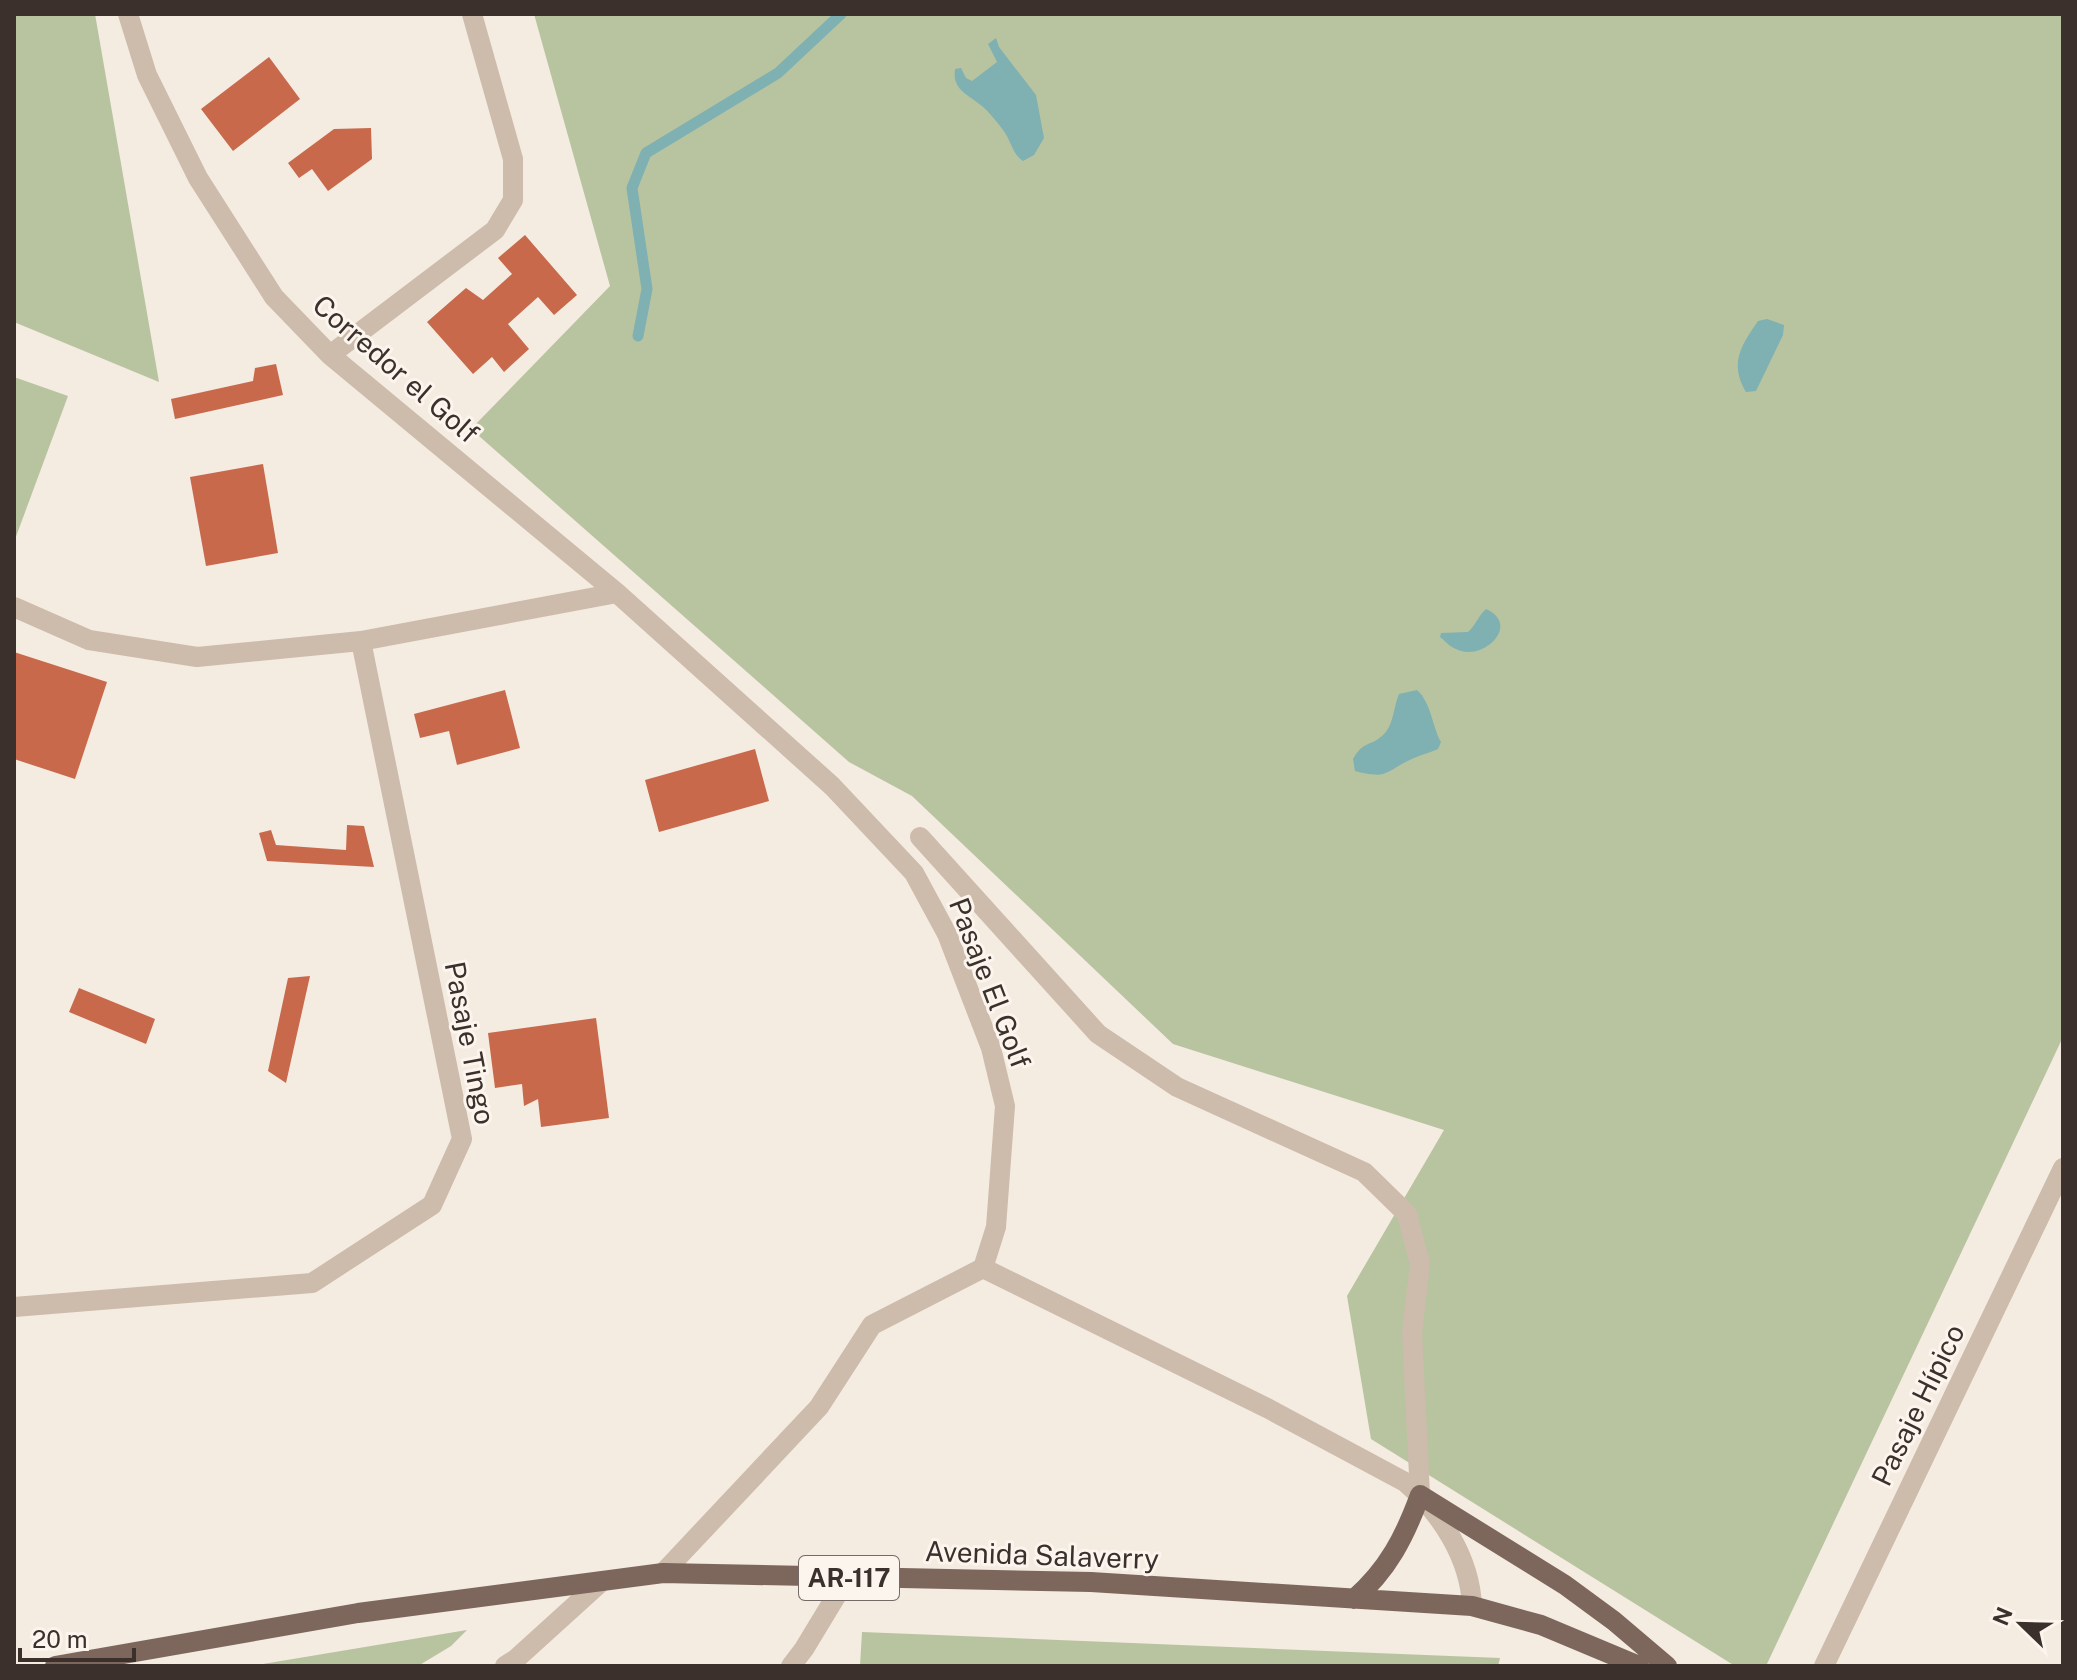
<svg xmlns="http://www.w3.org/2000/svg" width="2077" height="1680" viewBox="0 0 2077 1680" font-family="'Public Sans',sans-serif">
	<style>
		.green { fill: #b8c4a0 }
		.water { fill: #7fb0b2 }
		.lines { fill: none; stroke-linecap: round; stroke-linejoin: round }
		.stream { stroke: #7fb0b2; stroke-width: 11 }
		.building { fill: #c8694b }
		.minor { stroke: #cdbbac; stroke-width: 20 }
		.major { stroke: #7d675c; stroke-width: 20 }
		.labels { text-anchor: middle; stroke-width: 6; stroke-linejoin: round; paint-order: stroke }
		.shield { fill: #fbf5ee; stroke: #756b66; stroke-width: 2 }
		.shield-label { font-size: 26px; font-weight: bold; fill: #3b302b }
		.street-label { font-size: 28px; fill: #3b302b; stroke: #fbf5ee }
	</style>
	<rect width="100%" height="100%" fill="#f4ebe1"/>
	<path class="green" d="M14,14H95L159,382L14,322Z
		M534,14H2063V1037L1766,1666H1735L1371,1439L1347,1296L1444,1130L1173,1044L912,796L849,762L471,429L610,286Z
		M14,377L68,396L14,542Z
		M467,1630L451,1646L418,1666H251Z
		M862,1632L1500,1658L1498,1666H860Z"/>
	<path class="water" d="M996,38L999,47L1036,95L1044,138L1034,155L1023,161C1012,154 1011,140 1003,130C997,122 990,113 982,106C968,94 952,90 955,69L961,68L966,78L972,81L997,62L988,44Z
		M1767,319L1784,325L1783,335L1756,391L1746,392C1729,363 1741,346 1758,321Z
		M1486,609C1522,625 1482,663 1456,649C1450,647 1445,641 1440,637L1441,633L1468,632C1476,625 1478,616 1486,609Z
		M1417,690C1431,702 1432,726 1441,742L1438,749C1429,753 1420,755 1412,759C1385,771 1389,780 1355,771L1353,759C1363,741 1369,747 1382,736C1394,726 1393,708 1399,694Z"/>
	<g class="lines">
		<path class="stream" d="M638,336L647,289L632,188L646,153L778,73L841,14"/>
	</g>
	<path class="building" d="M269,57L300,99L233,151L201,109Z
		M371,128L372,159L328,191L312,169L299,178L288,163L334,129Z
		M525,235L577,295L554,315L538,297L508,324L529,349L504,372L492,357L473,374L427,322L466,288L483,300L512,274L498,258Z
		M276,364L283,395L175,419L171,399L253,381L255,368Z
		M263,464L278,553L206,566L190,477Z
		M14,652L107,682L75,779L14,759Z
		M505,690L520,748L457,765L449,731L420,738L414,714Z
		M755,749L769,801L659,832L645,780Z
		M347,825L364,826L374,867L267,861L259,833L271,830L276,845L346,850Z
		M310,976L286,1083L268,1071L288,978Z
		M79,988L155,1019L146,1044L69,1012Z
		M596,1018L609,1118L541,1127L538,1099L524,1106L522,1084L495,1088L488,1033Z"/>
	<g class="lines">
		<path class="minor" d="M128,14L147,75L198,178L274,297L330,355L617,593L832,786L914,873L947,934L991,1048L1005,1106L996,1227L983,1268L1269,1409L1405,1482C1441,1513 1470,1558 1472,1606
			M330,355L495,230L513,200V159L472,14
			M14,607L89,640L197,657L361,641L617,593
			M920,837L1098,1034L1177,1087L1364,1172L1407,1214L1420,1264L1412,1332L1420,1495
			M14,1307L312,1283L432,1205L462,1139L361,641
			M663,1573L819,1407L872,1325L983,1268
			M505,1666L516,1659L602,1581
			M791,1666L804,1649L847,1578
			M1824,1666L2063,1168"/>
		<path class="major" d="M1354,1599C1388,1570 1405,1536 1420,1495L1565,1585L1614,1621L1667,1666
			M55,1666L358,1613L663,1573L1091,1582L1472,1606L1541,1625L1639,1666"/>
	</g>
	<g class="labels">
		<rect class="shield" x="799" y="1556" width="100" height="44" rx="6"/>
		<g class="shield-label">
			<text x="849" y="1587">AR-117</text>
		</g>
		<g class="street-label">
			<text transform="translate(396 369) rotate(41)" y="10">Corredor el Golf</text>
			<text transform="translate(990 983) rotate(69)" y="10">Pasaje El Golf</text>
			<text transform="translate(470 1043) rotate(79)" y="10">Pasaje Tingo</text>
			<text transform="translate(1918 1405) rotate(-64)" y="10">Pasaje Hípico</text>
			<text transform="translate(1042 1555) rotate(2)" y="10">Avenida Salaverry</text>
		</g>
	</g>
	<rect width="2077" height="1680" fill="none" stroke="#3b302b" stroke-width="32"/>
	<g transform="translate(2021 1624) rotate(293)" stroke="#fbf5ee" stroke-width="6" paint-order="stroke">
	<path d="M0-6L14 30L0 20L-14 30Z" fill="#3b302b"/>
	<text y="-12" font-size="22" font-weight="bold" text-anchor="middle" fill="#3b302b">N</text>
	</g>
	<path d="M20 1648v12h114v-12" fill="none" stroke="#3b302b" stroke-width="4"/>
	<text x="32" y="1648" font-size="24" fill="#3b302b" stroke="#fbf5ee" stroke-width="6" paint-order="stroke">20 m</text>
</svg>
